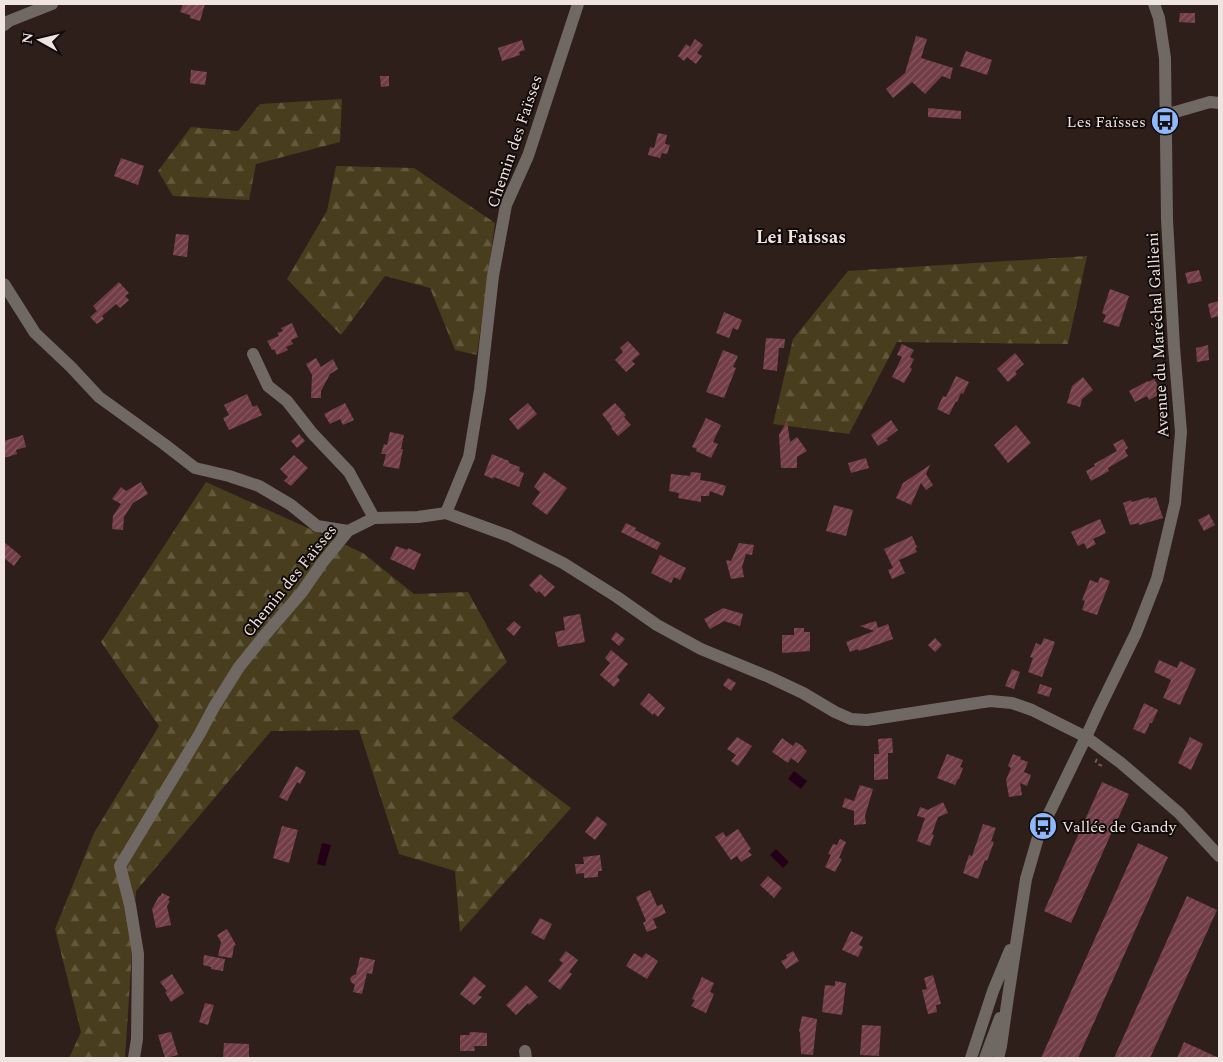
<svg xmlns="http://www.w3.org/2000/svg" width="1223" height="1062" viewBox="0 0 1223 1062" font-family="Spectral,serif">
	<style>
		.forest { fill: url(#forest-firs) }
		.water { fill: #230018 }
		.building { fill: url(#building-hatch) }
		.lines { fill: none; stroke-linecap: round; stroke-linejoin: round }
		.path { stroke: #6c5d59; stroke-width: 2; stroke-dasharray: 4 4; stroke-linecap: butt }
		.minor { stroke: #6f6863; stroke-width: 12 }
		.labels { text-anchor: middle; stroke-width: 4; stroke-linejoin: round; paint-order: stroke }
		.poi-label { font-size: 16px; fill: #efe4e0; stroke: #120b09; text-anchor: end }
		.street-label { font-size: 16px; fill: #efe4e0; stroke: #120b09 }
		.neighbourhood-label { font-size: 18px; font-weight: bold; fill: #efe4e0; stroke: #120b09 }
	</style>
	<defs>
		<pattern id="forest-firs" width="22" height="20" patternUnits="userSpaceOnUse" patternTransform="scale(1.25)"><rect width="22" height="20" fill="#483d1c"/><path d="M5 1l3.5 6h-7zM16 11l3.5 6h-7z" fill="#63593d"/></pattern>
		<pattern id="building-hatch" width="6" height="6" patternUnits="userSpaceOnUse" patternTransform="scale(1.25)"><rect width="6" height="6" fill="#723d46"/><path d="M-1 1l2-2M0 6l6-6M5 7l2-2" fill="none" stroke="#865960"/></pattern>
	</defs>
	<rect width="100%" height="100%" fill="#2f1f1b"/>
	<path class="forest" d="M342,99L340,142L256,164L249,200L173,196L158,171L191,127L238,131L260,104Z
		M336,166L414,168L495,223L477,355L455,350L430,288L385,276L341,335L287,279L327,211Z
		M1087,256L1068,344L897,342L849,434L773,424L793,339L848,271Z
		M206,482L363,553L414,594L468,592L507,662L452,718L571,808L460,932L455,871L399,854L359,730L271,731L136,891L125,1058H69L81,1032L55,929L94,833L159,726L101,642Z"/>
	<path class="water" d="M794,771L807,781L801,789L788,779Z
		M322,843L331,845L325,866L317,864Z
		M776,849L789,862L783,868L770,855Z"/>
	<path class="building" d="M183,4H205L200,21L190,18V15L180,12Z
		M1180,13H1195V23L1179,22Z
		M916,36L927,39L921,58L953,68L950,79L942,76L925,94L912,82L893,98L886,89L905,73Z
		M695,39L703,45L697,53L702,56L696,64L687,57L684,61L678,56L686,44L690,47Z
		M522,40L525,50L519,52L520,55L502,61L498,48Z
		M966,51L992,60L987,75L960,66Z
		M191,70L207,72L205,85L190,83Z
		M380,76H389V86L381,87Z
		M928,108L961,111V119L928,117Z
		M658,133L667,135L665,144L670,145L667,154L662,153L660,158L648,155L650,147L654,148Z
		M121,158L144,166L138,185L114,176Z
		M176,234L189,235L187,257L173,255Z
		M1199,270L1202,281L1188,284L1185,273Z
		M119,282L129,293L125,296L129,300L120,308L116,304L102,316L104,319L97,324L90,317L97,311L101,316L93,306Z
		M1110,289L1129,296L1119,327L1103,322L1106,315L1102,313Z
		M1219,301V316L1211,318L1208,304Z
		M724,312L742,320L738,330L733,328L729,338L716,333Z
		M292,323L298,337L291,340L293,344L286,347L288,350L277,355L274,349L272,350L267,341L279,336L277,333L283,331L281,328Z
		M766,338L785,339L784,348H779L777,371L763,369Z
		M628,341L640,354L632,361L635,364L626,372L615,360L623,352L620,348Z
		M902,344L914,350L910,357L914,359L910,367L912,369L904,383L892,377L902,357L897,355Z
		M1208,345L1209,360L1197,362L1196,348Z
		M723,350L738,356L733,367L736,368L724,398L706,392Z
		M1015,353L1024,364L1015,372L1017,374L1008,382L997,369Z
		M316,358L321,367L333,359L338,369L330,374L321,391V398H311L312,375L306,364Z
		M956,376L969,382L963,394L961,393L957,402L956,401L949,415L937,409L943,396L946,397Z
		M1083,377L1093,390L1082,399L1080,407L1067,403L1072,386Z
		M1154,379L1160,389L1156,391L1158,395L1149,400L1147,396L1135,402L1129,391L1148,381V382Z
		M247,394L253,407L257,405L262,415L229,430L223,418L229,415L224,405Z
		M345,403L354,420L343,425L340,419L330,424L324,414Z
		M528,403L537,414L518,430L509,419Z
		M615,403L626,415L624,417L631,425L618,436L611,428L612,427L602,414Z
		M706,418L721,425L713,442L718,444L711,458L696,451L697,449L692,447Z
		M891,420L898,430L886,439L888,440L878,446L871,435Z
		M787,421L790,442L797,437L807,451L797,457V468H781L779,435Z
		M1016,425L1031,443L1008,463L994,445Z
		M390,432L404,435L401,449H403L399,469L383,466L386,454H381L384,444L387,445Z
		M299,434L305,441L297,448L291,441Z
		M23,435L26,447L16,450L17,454L4,458V441Z
		M1123,439L1128,448L1125,450L1128,456L1108,468L1109,471L1091,481L1086,471L1095,466L1094,464L1117,451L1113,444Z
		M492,454L509,461V463L520,467L519,471L524,473L519,487L494,477L493,479L484,475Z
		M294,455L308,468L291,486L284,481L288,477L280,469Z
		M866,458L869,468L851,473L848,463Z
		M930,465L926,474L933,485L926,490L921,483L911,505L896,498L903,483Z
		M544,472L567,488L547,515L532,504L540,492L534,487Z
		M691,472L701,473L700,480L713,482L726,486L723,496L710,491L709,496H701V502L678,498L679,493L669,491L671,474L690,476Z
		M141,482L148,494L133,503L124,517L123,530L112,529L113,516L121,504L112,499L121,487L126,491Z
		M1149,497V499L1156,497L1163,518L1139,525V523L1130,525L1123,503L1131,500L1132,502Z
		M834,505L853,510L846,536L826,531Z
		M1209,514L1215,525L1204,531L1198,520Z
		M1100,519L1106,533L1093,539L1096,544L1087,549L1084,543L1078,546L1071,532Z
		M626,523L636,528L635,530L661,543L657,550L621,532Z
		M912,536L917,547L915,548L917,552L899,560L905,573L892,579L888,570L893,568L884,549Z
		M4,542L21,556L14,566L4,558Z
		M739,543L754,545L752,555L746,554L742,567L744,577L731,579L726,560L731,561Z
		M396,546L407,550L408,548L421,554L414,570L390,559Z
		M660,555L686,568L680,580L674,577L671,583L651,573Z
		M540,574L555,587L545,597L539,591L537,593L529,585Z
		M1100,577L1110,581L1097,615L1082,610L1085,601L1082,600L1090,580L1098,583Z
		M723,608L743,614L740,626L724,621L710,629L704,619Z
		M580,614L585,642L558,647L555,632L565,630L563,617Z
		M514,621L521,627L514,636L506,629Z
		M876,621L878,628L888,624L893,639L859,651L858,649L850,652L846,642L874,631L860,626Z
		M794,628H804V632H810V651L782,653V635H794Z
		M616,632L625,639L619,646L611,639Z
		M935,638L942,645L935,652L928,645Z
		M1044,638L1055,642L1042,677L1028,672L1033,658L1030,657L1036,643L1041,645Z
		M611,650L628,664L617,677L620,680L614,687L600,675L610,663L605,658Z
		M1159,660L1177,668L1180,661L1196,669L1180,705L1163,698L1171,680L1154,672Z
		M1012,669L1020,672L1014,689L1005,686Z
		M728,678L736,683L731,691L723,685Z
		M1040,684L1052,688L1049,697L1037,693Z
		M649,693L665,708L658,717L654,713L653,715L640,704Z
		M1144,703L1158,710L1152,723H1150L1145,734L1133,729Z
		M737,737L752,746L738,766L731,761L736,755L727,749Z
		M1190,737L1203,744L1191,770L1178,763Z
		M782,738L793,746L796,742L804,747L803,748L807,751L798,763L791,758L788,763L772,752Z
		M892,738L893,753H888V779L874,780V754H879L878,739Z
		M947,754L963,760L960,767L963,768L959,779H958L955,785L937,778Z
		M1013,754L1021,757L1020,759L1028,762L1024,772L1031,775L1027,786L1020,783L1022,795L1009,797L1006,780L1011,768L1008,766Z
		M296,766L306,772L300,784L297,782L287,801L279,797Z
		M1102,782L1129,794L1071,923L1044,911Z
		M860,785L873,789L865,816L866,824L854,825V811L842,807L845,798L854,801Z
		M943,802L948,813L938,817L932,834L934,835L930,846L917,841L925,818L917,816L920,807L928,810Z
		M597,816L607,824L595,840L585,832Z
		M983,824L996,828L991,841L994,842L987,861L985,860L978,879L963,873L969,855L972,856Z
		M282,826L298,830L289,863L273,858Z
		M738,829L751,849L748,851L752,855L741,862L737,856L731,860L715,837L723,832L726,837Z
		M840,839L846,842L839,858L842,859L835,872L825,867L831,855L828,854L833,844L837,845Z
		M1138,843L1168,857L1078,1058H1041Z
		M600,855L602,871H598V877L584,878V873L576,874L575,864H584L583,857Z
		M768,876L782,888L774,898L760,885Z
		M650,890L657,906L662,904L666,913L653,919L657,928L647,932L643,923L646,921L636,897Z
		M162,893L170,897L168,900L170,901L167,906L171,925L156,928L152,909L159,896L160,897Z
		M1187,896L1217,910L1150,1058H1114Z
		M540,918L552,924L544,940L531,933Z
		M227,929L236,945L234,946L232,958L218,956L221,942L217,935Z
		M851,931L863,937L859,945L863,947L858,957L842,950Z
		M566,951L578,960L569,972L572,974L560,990L548,981L563,963L559,960Z
		M793,951L799,961L786,969L781,961L787,958L786,955Z
		M634,953L642,958L646,953L658,961L647,979L626,966Z
		M204,955L225,959L223,971L211,969V967L203,965Z
		M360,957L375,960L372,974L367,973L362,994L353,992L355,985L351,982L350,979L352,976L356,974Z
		M172,974L184,993L171,1002L165,992L167,991L160,982Z
		M933,975L941,1004L936,1005L937,1012L928,1014L922,990L927,989L924,978Z
		M474,976L486,986L478,995L482,997L474,1005L460,994Z
		M702,977L714,983L710,992L714,994L706,1013L691,1006L695,1000L692,999Z
		M835,981L846,983L842,1015L822,1012L825,985L835,986Z
		M526,985L538,997L529,1005L528,1003L516,1015L506,1005Z
		M205,1003L214,1005L208,1025L199,1022Z
		M802,1016L817,1019L813,1055L801,1054L800,1032L799,1031Z
		M862,1025L881,1026L879,1056L860,1055Z
		M171,1032L178,1055L165,1058L158,1035Z
		M470,1032L487,1033V1046H474L475,1051H460V1035H469Z
		M1184,1042L1219,1058H1177Z
		M224,1043L249,1044V1058H223Z"/>
	<g class="lines">
		<path class="path" d="M1097,759L1095,763L1105,767"/>
		<path class="minor" d="M4,25L9,21L52,4
			M1165,115L1210,102L1219,103
			M4,284L35,333L71,367L99,397L164,444L195,468L229,476L259,486L291,505L317,526L348,531
			M253,354L268,386L287,401L312,433L349,472L374,518
			M446,513L509,536L563,563L617,597L657,625L701,649L769,677L803,693L835,712L851,719L867,720L990,701L1012,703L1032,710L1086,737L1121,763L1179,813L1219,856
			M525,1051L526,1058
			M134,1058L137,1039L138,954L130,905L120,866L199,735L214,707L239,667L264,636L302,592L322,563L348,531L374,518L418,517L446,513L469,457L480,390L493,276L506,205L528,156L578,4
			M971,1058L993,991L1010,950
			M985,1058L1000,1018
			M998,1058L1001,1046L1008,997L1026,879L1039,834L1086,737L1098,711L1136,633L1157,579L1175,503L1181,432L1174,347L1167,219L1165,58L1159,18L1154,4"/>
	</g>
	<defs>
		<symbol id="bus-disc" viewBox="-11 -11 22 22"><circle r="9.5" fill="#90b8fd" stroke="#120b09"/><path d="M-5-6H5V4H4V6H2V4H-2V6H-4V4H-5ZM-3.5-4V0h7V-4ZM-3.5 1.2v1.5H-2V1.2ZM2 1.2v1.5H3.5V1.2Z" fill="#111"/></symbol>
	</defs>
	<g fill-rule="evenodd">
		<use href="#bus-disc" x="1149" y="105" width="32" height="32"/>
		<use href="#bus-disc" x="1027" y="810" width="32" height="32"/>
	</g>
	<g class="labels">
		<g class="poi-label">
			<text x="1146" y="127">Les Faïsses</text>
			<text x="1062" y="832" text-anchor="start">Vallée de Gandy</text>
		</g>
		<g class="street-label">
			<text transform="translate(514 141) rotate(-71)" y="6">Chemin des Faïsses</text>
			<text transform="translate(1157 335) rotate(-93)" y="6">Avenue du Maréchal Gallieni</text>
			<text transform="translate(289 580) rotate(-51)" y="6">Chemin des Faïsses</text>
		</g>
		<g class="neighbourhood-label">
			<text x="801" y="243">Lei Faissas</text>
		</g>
	</g>
	<rect width="1223" height="1062" fill="none" stroke="#efe4e0" stroke-width="10"/>
	<g transform="translate(40 40) rotate(278)" stroke="#120b09" stroke-width="4" paint-order="stroke">
	<path d="M0-4L9 19L0 12L-9 19Z" fill="#efe4e0"/>
	<text y="-8" font-size="14" font-weight="bold" text-anchor="middle" fill="#efe4e0">N</text>
	</g>
</svg>
